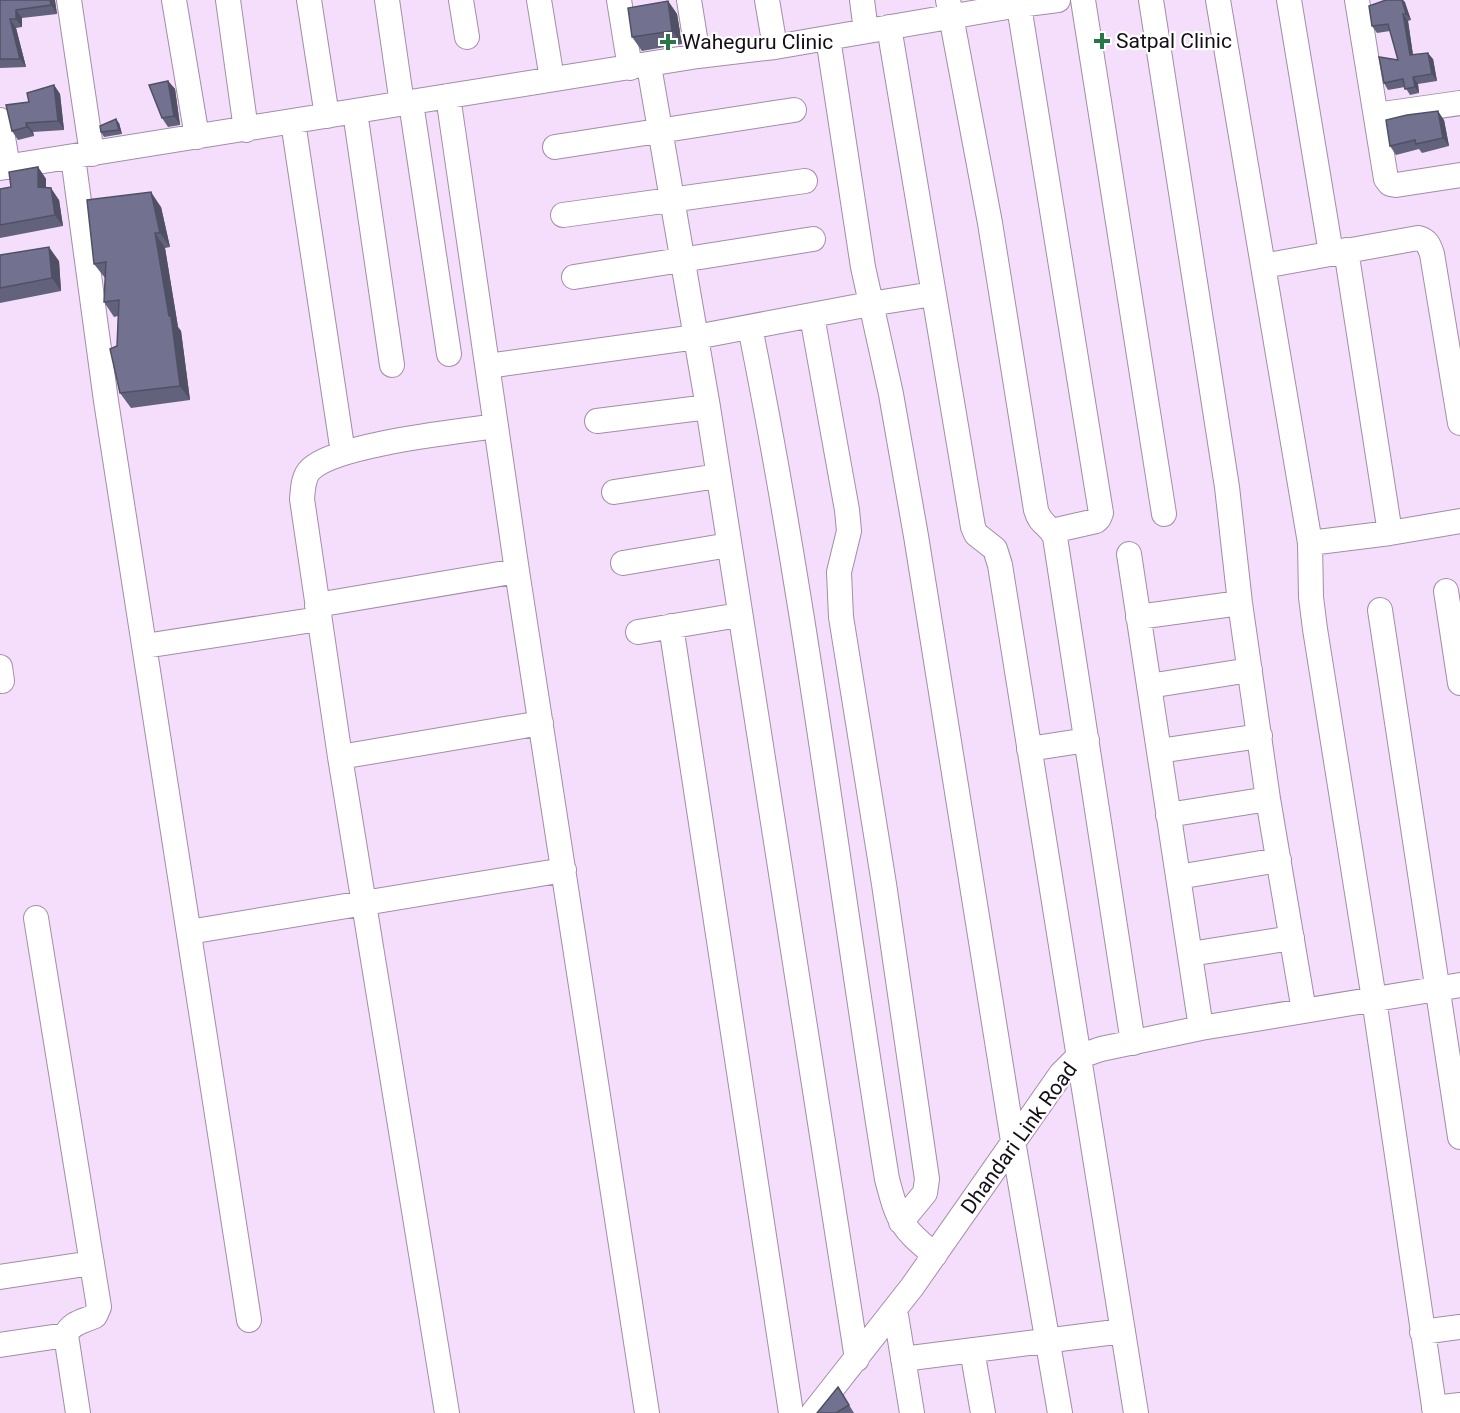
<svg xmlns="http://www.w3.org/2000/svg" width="1460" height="1413" viewBox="0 0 1460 1413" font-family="Roboto,sans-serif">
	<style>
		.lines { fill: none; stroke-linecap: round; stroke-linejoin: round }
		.minor-casing { stroke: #a28da8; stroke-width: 26 }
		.minor { stroke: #fff; stroke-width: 24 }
		.wall { fill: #62627c }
		.shaded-wall { fill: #505065 }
		.building { fill: #727290; stroke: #505065; stroke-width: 1.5 }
		.poi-dot { fill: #277748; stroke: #fff; stroke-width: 2 }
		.labels { text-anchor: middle; stroke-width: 4.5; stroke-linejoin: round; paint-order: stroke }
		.poi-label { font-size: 21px; fill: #150d17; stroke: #fff; text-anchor: start }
		.street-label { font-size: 21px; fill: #150d17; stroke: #fff }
	</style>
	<rect width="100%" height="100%" fill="#f4defb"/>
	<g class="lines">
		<defs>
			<path id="minor" d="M69,0L92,154
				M174,0L197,137
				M228,0L246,130
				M309,0L327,116
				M387,0L402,104
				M461,0L467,37
				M539,0L552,79
				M619,0L630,68
				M689,0L698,56
				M767,0L775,47
				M862,0L866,31
				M948,0L990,223L1036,510C1040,525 1049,524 1055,537L1133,1043
				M1018,0L1101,513L1099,518L1096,521L1052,531
				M1083,0L1164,514
				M1151,0L1227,487L1240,603L1268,799L1304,1011
				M1218,0L1310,543L1311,597L1315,629L1374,999L1435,1413
				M1289,0L1331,253
				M1357,0L1386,179L1390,184L1396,185L1460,175
				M889,27L973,527L976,534L995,549L1000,565L1136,1413
				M828,38L863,267L891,394L916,536L1013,1141L1060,1413
				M649,66L708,407L857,1359
				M448,96L517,571L647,1413
				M411,103L449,354
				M355,112L392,365
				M1376,115L1460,103
				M0,120L8,167
				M293,122L343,453
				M555,147L794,110
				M73,157L106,401L249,1320
				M0,168L698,56L775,47L1019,5L1058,0
				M563,215L805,181
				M1346,250L1390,533
				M1263,266L1418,238C1427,240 1429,245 1432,254L1460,423
				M574,277L813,239
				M812,316L847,510L849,531L839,572L841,617L884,884L927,1179L925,1193L901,1222
				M750,327C807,609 841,895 887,1179C898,1221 901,1228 935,1255
				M488,366L696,337L870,304L933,294
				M597,421L708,407
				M614,492L718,476
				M1310,543L1390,533L1460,521
				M1129,554L1201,1028
				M623,563L729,545
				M1446,591L1460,683
				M317,605L517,571
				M1380,610L1460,1137
				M1138,617L1240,603
				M671,626L791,1413
				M638,632L739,615
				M145,646L319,619
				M0,667L2,681
				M1149,686L1250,670
				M1029,749L1087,740
				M1159,751L1260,736
				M340,757L541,723
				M1168,815L1268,799
				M1178,877L1279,860
				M36,918L99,1307L95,1316C84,1321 70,1323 66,1335L78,1413
				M189,932L564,870
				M1190,954L1292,938
				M0,1277L92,1263
				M895,1309L912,1413
				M1422,1332L1460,1327
				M0,1345L66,1335
				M972,1350L983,1413
				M903,1359L1123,1331
				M1434,1408L1460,1405
				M447,1413L340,757L302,499C303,489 303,476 311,469C337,444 456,432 496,426
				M813,1413L912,1287L1061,1074L1078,1057L1101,1049L1201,1028L1460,985"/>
		</defs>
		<use href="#minor" class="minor-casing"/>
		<use href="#minor" class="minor"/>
	</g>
	<path class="wall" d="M0,0L55,2L57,14L22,18V27L16,28L26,67L0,68Z
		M1386,0H1403L1411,20L1408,21L1413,55L1433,59L1437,81L1418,84L1419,93L1410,95L1405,87L1388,90L1384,83L1398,60L1390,31L1377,33L1372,26Z
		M668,1L677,14L682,44L642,51L632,37Z
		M168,81L175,89L180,125L168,127L162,118Z
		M54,85L60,94L64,130L33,132L34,136L18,140L12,131L29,102Z
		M1444,120L1449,146L1422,153L1419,149L1396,155L1390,146Z
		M119,123L122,134L104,137L101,132Z
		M38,167L46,179V188L59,200L63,226L0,238V189L11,187Z
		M161,207L170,247L165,248L178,327L181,331L190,400L131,408L120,393L117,346L118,316L114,317L104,302L105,278L94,264Z
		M0,255L59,261L61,291L0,303Z
		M838,1387L854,1413H817Z"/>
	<path class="shaded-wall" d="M50,0H55L57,14L51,5Z
		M1402,0H1403L1405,2L1411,20L1406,14Z
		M668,1L677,14L682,44L672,31Z
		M16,10L22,18V27L16,19Z
		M1403,14L1408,21L1414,62L1410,55Z
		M10,19L16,28L26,67L20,59Z
		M1428,53L1433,59L1437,81L1432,74Z
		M1413,77L1418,84L1419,93L1415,87Z
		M168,81L175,89L180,125L174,116Z
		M54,85L60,94L64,130L58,121Z
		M1438,111L1444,120L1449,146L1443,138Z
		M116,119L119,123L122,134L119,130Z
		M26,123L33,132L34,136L27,127Z
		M38,167L46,179V199L38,187Z
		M51,188L59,200L63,226L55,215Z
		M151,192L161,207L170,247L160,233Z
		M155,233L165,248L178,327L181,331L190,400L180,386Z
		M49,247L59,261L61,291L52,278Z"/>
	<path class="building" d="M0,0H50L51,5L16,10V19H10L20,59H0Z
		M1386,0H1402L1406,14H1403L1410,55L1428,53L1432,74L1413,77L1415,87L1405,89L1403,79L1384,83L1379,57L1398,60L1388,24L1372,26L1369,6Z
		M668,1L672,31L632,37L628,8Z
		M168,81L174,116L162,118L149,85Z
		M54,85L58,121L26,123L27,127L12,131L6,105L29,102L27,93Z
		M1438,111L1443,138L1416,144L1415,140L1390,146L1386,120L1407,115Z
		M116,119L119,130L101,132L100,126Z
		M38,167V187L51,188L55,215L0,225V189L11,187L9,172Z
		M151,192L160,233H155L169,316H171L180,386L120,393L110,349L117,346L119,300L104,302L106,262L94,264L87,200Z
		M49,247L52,278L0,288V255Z
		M838,1387L849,1405L836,1413H817Z"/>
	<g class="poi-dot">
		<path d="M1099 32h6v6h6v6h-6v6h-6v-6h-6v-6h6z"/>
		<path d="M665 33h6v6h6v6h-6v6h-6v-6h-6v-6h6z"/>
	</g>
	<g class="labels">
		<g class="poi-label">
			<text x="1116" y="48">Satpal Clinic</text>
			<text x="682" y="49">Waheguru Clinic</text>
		</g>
		<g class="street-label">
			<text transform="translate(1019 1138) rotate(-54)" y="7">Dhandari Link Road</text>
		</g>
	</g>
</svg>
